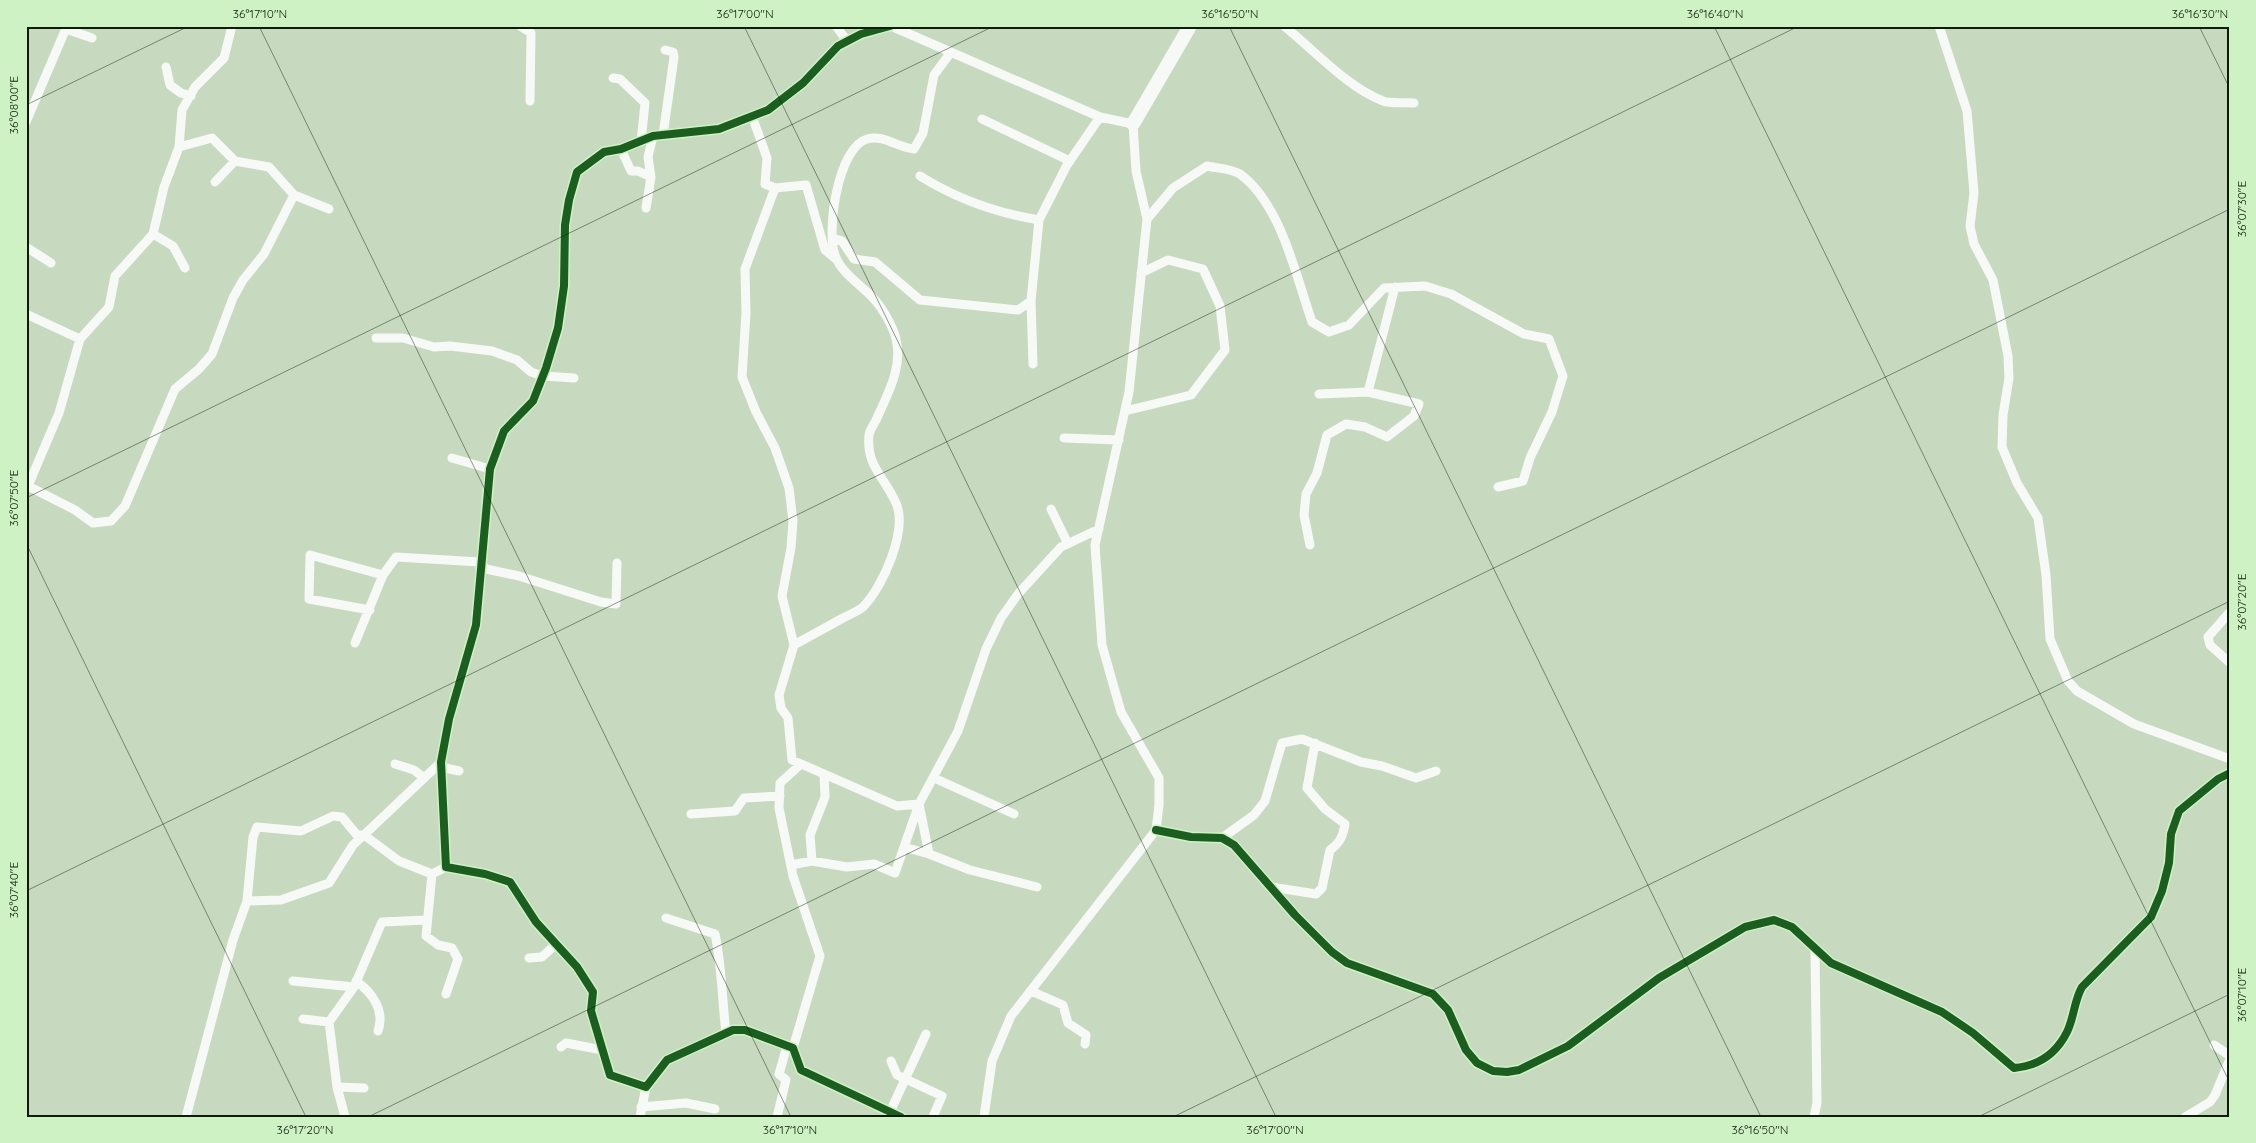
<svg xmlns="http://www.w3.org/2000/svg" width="2256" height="1143" viewBox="0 0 2256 1143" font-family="Quicksand,sans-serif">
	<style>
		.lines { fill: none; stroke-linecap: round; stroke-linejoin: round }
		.street { stroke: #f7f9f6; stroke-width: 9 }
		.secondary { stroke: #f7f9f6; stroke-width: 14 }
		.cycleway-casing { stroke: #cef2c3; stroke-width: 11 }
		.cycleway { stroke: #1b5e20; stroke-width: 8 }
		.ticks { fill: none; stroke: #0f1c0b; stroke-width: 1; stroke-opacity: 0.45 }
		.neatline { fill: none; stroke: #0f1c0b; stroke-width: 2 }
		.ticks-label { font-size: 12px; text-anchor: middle; fill: #0f1c0b }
	</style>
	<rect width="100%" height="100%" fill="#c7dac0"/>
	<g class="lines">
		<path class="street" d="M520,26L531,33L530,101
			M836,26L847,41
			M890,26L861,34L838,46L803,83L768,110L719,129L653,136L621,149L604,152L577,172L569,200L565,225L564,286L558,328L546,368L533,401L504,431L490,469L476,625L449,719L441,762L446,867L485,874L510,882L536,922L577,967L593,992L591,1011L610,1075L646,1087L667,1060L733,1030H745L793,1048L801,1070L901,1117
			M891,26L1100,117L1133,124L1136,171L1147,219L1129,392L1095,545L1102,645L1121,712L1159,778V805L1156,830L1011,1016L992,1061L984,1117
			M1284,26C1313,49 1348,88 1383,101C1391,104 1404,102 1414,103
			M1939,26L1967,111L1974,193L1970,226L1974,244L1993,280L2008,356L2009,378L2003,415L2002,447L2017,483L2038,518L2046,575L2050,639L2068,681L2077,691L2134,724L2230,759
			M66,29L92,38
			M166,67L170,85L181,93L191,96
			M613,78L620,79L645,103L641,142
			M752,116L767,158L765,184L775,188L806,185L825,250L836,259
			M982,119L1070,161
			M26,122L67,26
			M663,135L674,57L673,52L665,50
			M179,147L212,138L235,161L269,167L294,195L329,209
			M621,149L631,171H638L651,177
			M920,176C957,199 996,213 1039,220
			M215,182L235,161
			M775,188L745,269L746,313L742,377L756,412L775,448L789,488L793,521L791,548L782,596L794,645L779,695L781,708L788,718L792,760L897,806L919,804L958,731L986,649L1001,618L1018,594L1061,547L1099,529
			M646,208L651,177L648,157L653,136
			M1147,219L1173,188L1207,166C1216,168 1233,169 1240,174C1281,204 1296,276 1312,322L1329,332L1349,325L1384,288L1425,286L1451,294L1524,334L1549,339L1563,376L1552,412L1530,458L1523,481L1498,487
			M153,234L173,246L185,268
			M833,238L842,241L854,259L875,262L920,300L1018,310L1031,301L1039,220L1067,165L1100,117
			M26,247L51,263
			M1031,301L1033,364
			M26,314L80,339L109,307L115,276L153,234L164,187L179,147L182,110L195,87L224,58L232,26
			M376,338H403L434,347L450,346L492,351L517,360L531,372L543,376L574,378
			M1319,394L1368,392L1395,287
			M1125,411L1191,395L1225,350L1220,306L1203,269L1168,260L1141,273
			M1064,438L1119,440
			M452,458L490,469
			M26,485L75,510L93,523L111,521L125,506L175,389L199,369L212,354L233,298L243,280L264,254L294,195
			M28,486L59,413L80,339
			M1051,509L1068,544
			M1310,545L1304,515L1306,494L1317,473L1327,435L1346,424L1365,427L1387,437L1414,416L1419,404L1368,392
			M370,610L309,599L310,555L383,575
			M2229,613L2208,637L2210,645L2230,663
			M355,643L383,575L396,557L480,562L486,569L519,576L601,602L616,604L617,563
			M794,645C810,636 827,627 843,618C849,615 858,611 863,607C883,587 908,530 896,503C884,476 866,466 869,435C870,429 875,423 877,418C888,393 903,367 896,339C893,326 882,307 872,297C860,284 841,273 835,255C826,231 838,147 867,139C883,134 898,148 914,149L923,133L934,75L951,52
			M395,764L414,770L424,778
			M441,767L459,771
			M934,778L1014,814
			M919,804L929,854L970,870L1037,887
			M691,814L735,811L744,798L780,796
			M1156,830L1191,837L1222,838L1234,845L1295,915L1332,952L1347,963L1433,994L1448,1010L1466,1050L1477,1063L1493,1071L1507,1072L1519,1070L1568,1046L1659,978L1745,927L1774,920L1792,927L1831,963L1942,1012L1973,1033L2014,1068C2038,1066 2056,1054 2067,1032C2074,1018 2074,1001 2082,987L2151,917L2162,891L2169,863L2171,834L2179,811L2218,779L2230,773
			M1222,838L1254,815L1265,801L1282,743L1302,739L1361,762L1382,766L1416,778L1436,771
			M904,847L929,854
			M812,861L810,835L825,797L824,774
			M791,865L812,861L847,867L874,864L895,873L919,804
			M432,874L426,936L438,945L452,948L458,959L446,994
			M1271,887L1316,894L1322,888L1330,850C1340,843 1343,836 1345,824L1325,809L1307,788L1315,743
			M247,901L281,900L329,883L353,845L364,835L399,861L432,874L446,867
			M666,918L715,934C722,967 722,1000 726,1033
			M529,958L542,957L556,944
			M293,981L354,987
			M356,981C373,993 385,1011 378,1031
			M1031,991L1063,1005L1068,1023L1086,1035L1085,1044
			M303,1019L329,1022L354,987L382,922L426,920
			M329,1022L337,1087L364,1088
			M2214,1045L2230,1056
			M561,1047L566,1043L602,1050
			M793,1048L820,956L793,876L779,808L780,783L801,764
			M891,1061L897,1075L942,1096L933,1117
			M337,1087L345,1117
			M641,1107L686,1103L715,1109
			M890,1112L926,1034
			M186,1117L233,940L247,901L253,837L257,827L301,831L333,816L342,817L357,835H364L441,762
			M640,1117L646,1087
			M777,1117L786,1080L779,1074L787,1046
			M1814,1117L1817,1103L1815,950
			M2185,1117L2210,1102L2215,1095L2230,1059"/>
		<path class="secondary" d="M1133,124L1190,26"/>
		<defs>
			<path id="cycleway" d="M890,26L861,34L838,46L803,83L768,110L719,129L653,136L621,149L604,152L577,172L569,200L565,225L564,286L558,328L546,368L533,401L504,431L490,469L476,625L449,719L441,762L446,867L485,874L510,882L536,922L577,967L593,992L591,1011L610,1075L646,1087L667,1060L733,1030H745L793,1048L801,1070L901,1117
				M1156,830L1191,837L1222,838L1234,845L1295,915L1332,952L1347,963L1433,994L1448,1010L1466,1050L1477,1063L1493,1071L1507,1072L1519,1070L1568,1046L1659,978L1745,927L1774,920L1792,927L1831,963L1942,1012L1973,1033L2014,1068C2038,1066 2056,1054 2067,1032C2074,1018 2074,1001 2082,987L2151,917L2162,891L2169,863L2171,834L2179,811L2218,779L2230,773"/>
		</defs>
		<use href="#cycleway" class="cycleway-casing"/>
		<use href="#cycleway" class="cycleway"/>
	</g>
	<path class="ticks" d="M259,26L791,1117M744,26L1276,1117M1229,26L1761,1117M1714,26L2230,1083M2199,26L2230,89M26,105L189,26M26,498L994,26M26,543L306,1117M26,891L1799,26M368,1117L2230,209M1173,1117L2230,601M1978,1117L2230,994"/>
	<rect width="2256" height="1143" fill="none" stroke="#cef2c3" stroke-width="55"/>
	<rect x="28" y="28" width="2200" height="1088" class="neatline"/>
	<g class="ticks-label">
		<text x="260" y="18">36°17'10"N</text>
		<text x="745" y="18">36°17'00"N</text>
		<text x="1230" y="18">36°16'50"N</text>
		<text x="1715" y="18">36°16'40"N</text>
		<text x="2200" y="18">36°16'30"N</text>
		<text transform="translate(14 105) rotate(-90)" y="4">36°08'00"E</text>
		<text transform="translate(2242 209) rotate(-90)" y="4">36°07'30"E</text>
		<text transform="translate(14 498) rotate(-90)" y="4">36°07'50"E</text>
		<text transform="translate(2242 602) rotate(-90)" y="4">36°07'20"E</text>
		<text transform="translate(14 890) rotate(-90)" y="4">36°07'40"E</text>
		<text transform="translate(2242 995) rotate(-90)" y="4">36°07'10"E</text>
		<text x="305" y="1134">36°17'20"N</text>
		<text x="790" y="1134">36°17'10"N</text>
		<text x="1275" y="1134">36°17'00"N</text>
		<text x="1760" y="1134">36°16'50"N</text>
	</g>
</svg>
